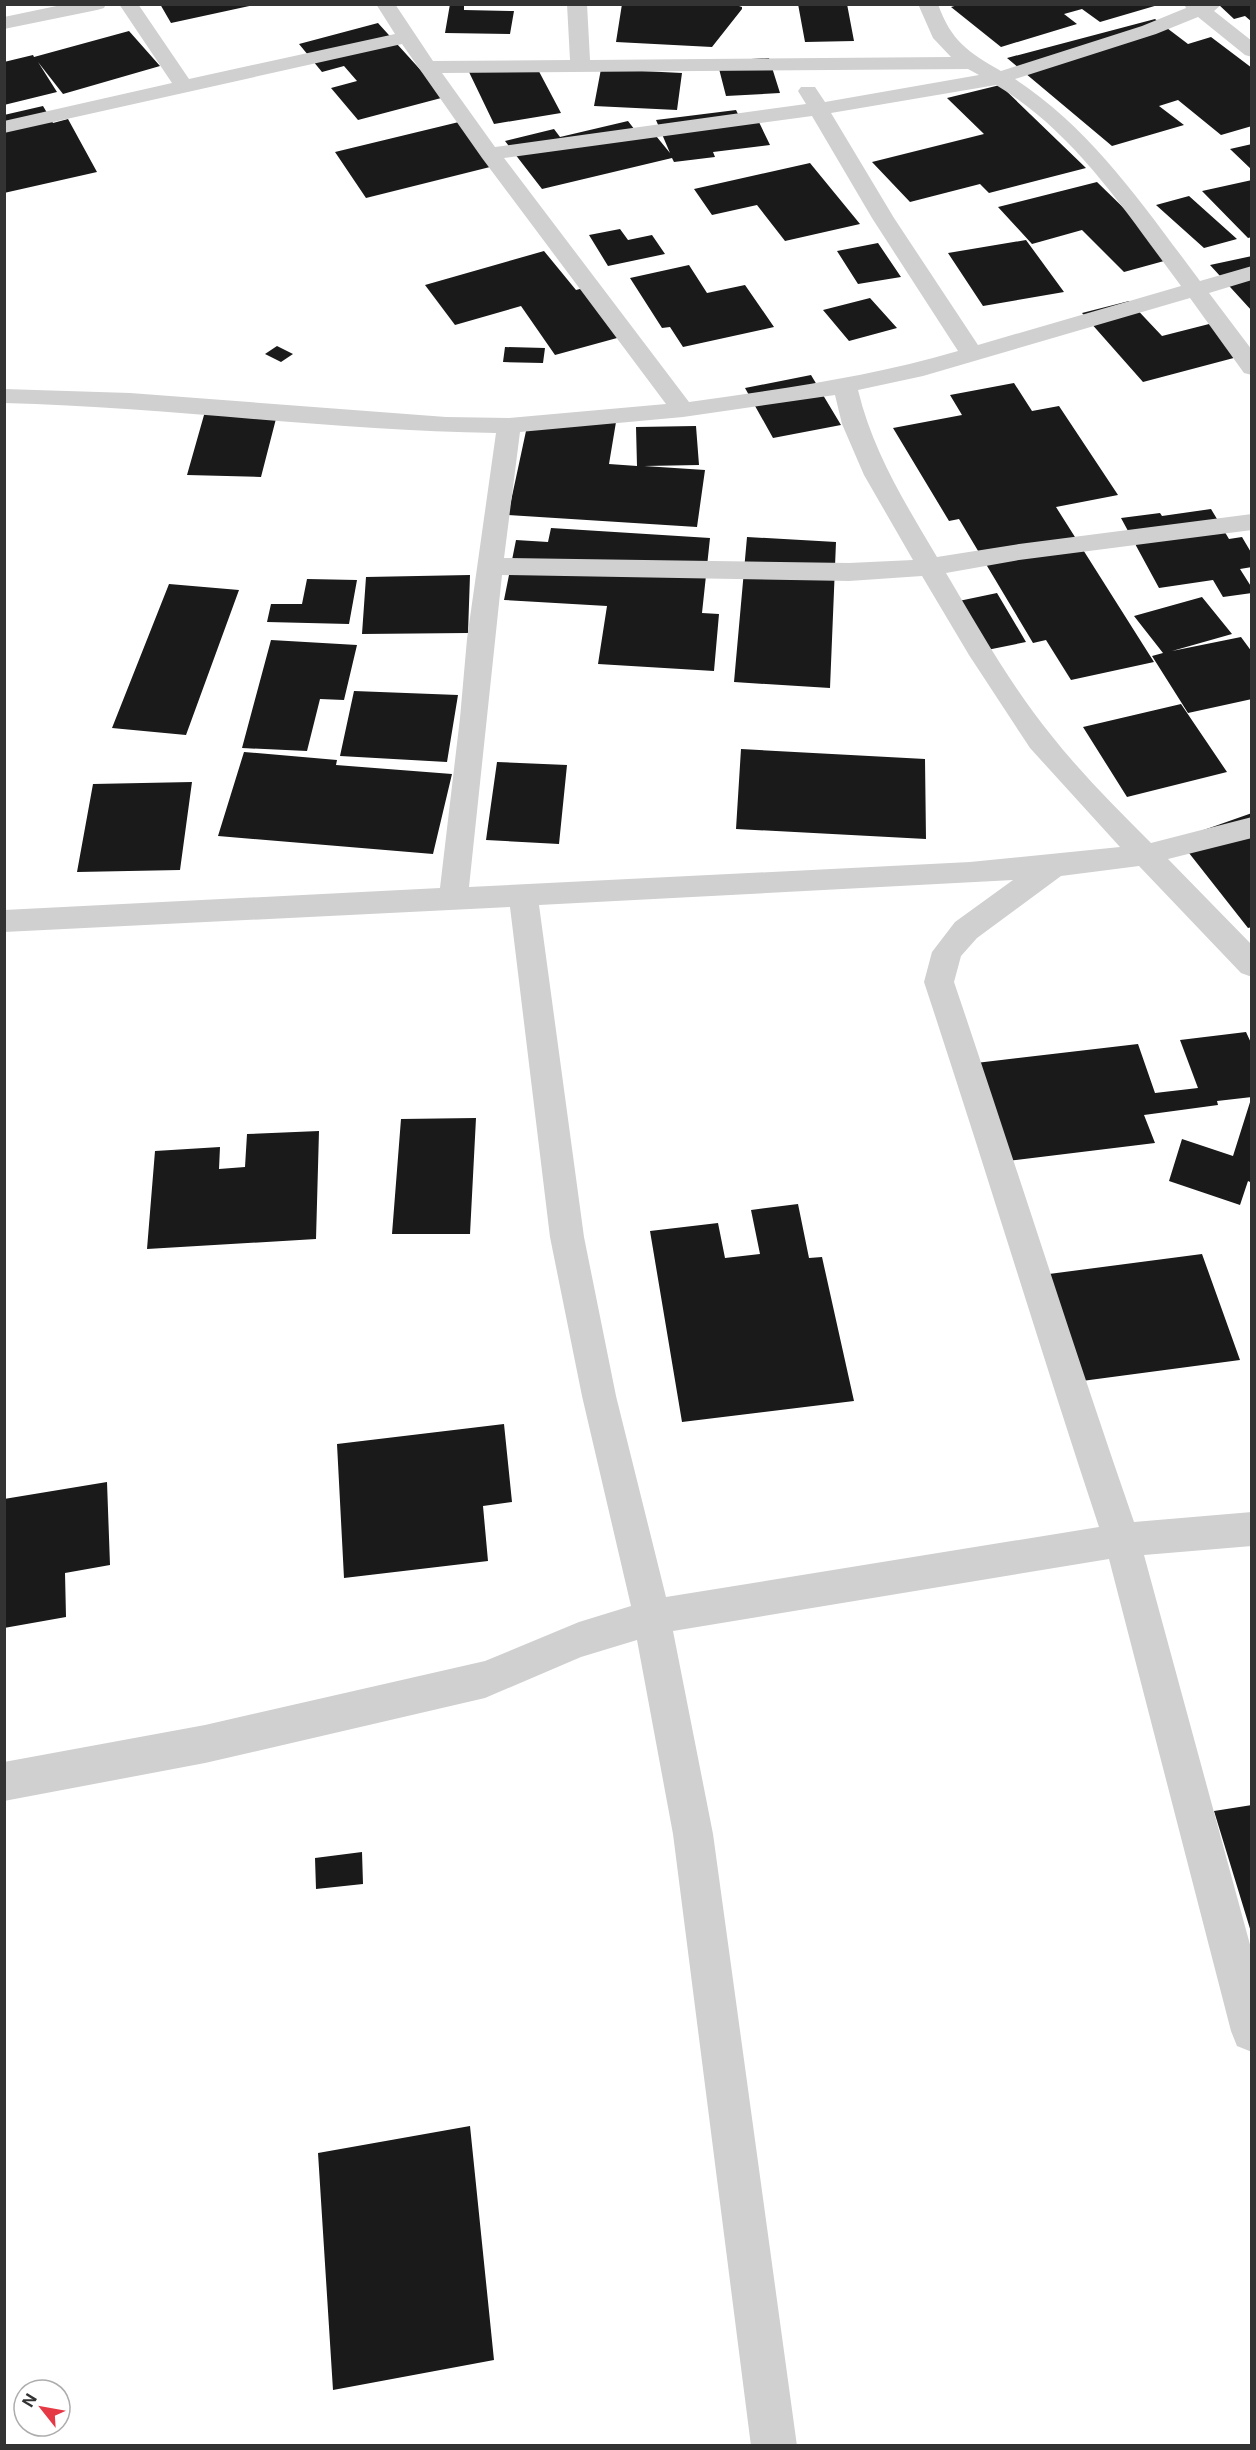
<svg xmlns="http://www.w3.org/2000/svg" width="1256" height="2450" viewBox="0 0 1256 2450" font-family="Inter,sans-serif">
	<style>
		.building { fill: #1a1a1a }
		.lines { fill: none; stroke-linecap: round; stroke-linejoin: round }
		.minor { fill: #d0d0d0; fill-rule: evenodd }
	</style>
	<rect width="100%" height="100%" fill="#fff"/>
	<path class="building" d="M160,4H254V5L171,23Z
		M450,4H464V10L514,11L510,34L445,33Z
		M622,4H733L742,7V9L712,47L616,42Z
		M798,4H847L854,41L805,42Z
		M961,4H1157L1158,5L1100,22L1082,9L1064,14L1077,24L1001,47L951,7Z
		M1218,4H1252V22L1245,16L1234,19Z
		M1155,19L1188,44L1211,37L1252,68V126L1221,135L1178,100L1159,106L1184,125L1112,146L1007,58Z
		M378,23L445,97L358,120L331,88L357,81L344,66L322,72L299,44Z
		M129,31L160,66L63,94L38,62L57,92L4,105V62L33,55L34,57Z
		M769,58L780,93L726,96L717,61Z
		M534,62L561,113L494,124L469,72Z
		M601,69L682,73L677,110L594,106Z
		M1000,85L1086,168L989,193L980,184L910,202L872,162L984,134L947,98Z
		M43,106L53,123L68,119L97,172L4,193V115Z
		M736,110L741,120L757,118L770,145L713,152L715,157L674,162L672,158L542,189L505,141L554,129L560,137L628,121L638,134L652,131L670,153L656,120Z
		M463,121L498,165L366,198L335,152Z
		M1252,144V170L1230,149Z
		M810,163L860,224L785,241L757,205L712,215L694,189Z
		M1252,180V237L1248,238L1202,191Z
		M1097,182L1175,258L1124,272L1082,230L1032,244L998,207Z
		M1189,196L1237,239L1204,248L1156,205Z
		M620,229L628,240L652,235L665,254L608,266L589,235Z
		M1026,240L1064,292L983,306L948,253Z
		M878,243L901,277L858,284L837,251Z
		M544,251L576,290L591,286L628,335L555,355L521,306L455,325L425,285Z
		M1252,256V311L1210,265Z
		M689,265L707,293L745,285L774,327L683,347L670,327L662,328L630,278Z
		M870,298L897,328L849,341L823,310Z
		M1129,301L1162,336L1213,323L1245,355L1143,382L1082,313Z
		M277,346L293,354L281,362L265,354Z
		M505,347L545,348L543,363L503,362Z
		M811,375L841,425L773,438L745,388Z
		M1014,383L1032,411L1059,406L1118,495L1056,507L1154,662L1071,680L1046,640L1033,643L959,519L949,521L893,428L962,415L950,395Z
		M206,408L278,411L261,477L187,475Z
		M529,417L616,422L609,464L637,466L636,427L696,426L699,465L644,466L705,470L697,527L508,515Z
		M1211,509L1229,539L1242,537L1252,554V567L1240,569L1252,588V593L1223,597L1213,580L1159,588L1121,518L1160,513L1162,516Z
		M551,528L710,538L702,613L719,614L714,671L598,664L607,606L504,600L516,540L548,542Z
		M747,537L836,542L830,688L734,682Z
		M470,575L468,633L362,634L366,577Z
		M307,579L357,580L349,624L267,622L271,604H302Z
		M169,584L239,590L186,735L112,728Z
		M997,593L1026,642L982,651L954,602Z
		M1202,597L1232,634L1172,651L1241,637L1252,652V699L1188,713L1152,656L1163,653L1134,616Z
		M271,640L357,645L344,700L320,699L307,751L242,748Z
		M354,691L458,695L447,762L340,756Z
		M1181,704L1227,772L1127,797L1083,727Z
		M741,749L925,759L926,839L736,829Z
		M244,752L337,760L336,765L452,774L433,854L218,836Z
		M497,762L567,765L559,844L486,840Z
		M192,782L180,870L77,872L93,784Z
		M1252,813V927L1248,928L1178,839Z
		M1246,1032L1252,1045V1097L1217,1101L1218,1105L1144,1115L1155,1143L1007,1161L976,1063L1138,1044L1155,1093L1198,1088L1180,1040Z
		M1251,1099L1252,1183L1248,1181L1240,1205L1169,1181L1182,1139L1233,1156Z
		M476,1118L470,1234H392L401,1119Z
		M319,1131L316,1239L147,1249L155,1151L220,1147L219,1169L245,1167L247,1134Z
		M798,1204L809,1258L822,1257L854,1401L682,1422L650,1231L718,1223L725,1258L760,1254L751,1210Z
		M1202,1254L1240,1360L1082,1381L1049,1274Z
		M504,1424L512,1502L483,1506L488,1561L344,1578L337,1444Z
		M107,1482L110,1565L65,1573L66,1617L4,1628V1499Z
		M1252,1805V1932H1251L1214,1811Z
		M362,1852L363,1884L316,1889L315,1858Z
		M470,2126L494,2360L333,2390L318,2153Z"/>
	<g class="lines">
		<path class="minor" d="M66,4H106L104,8L97,10L4,29V17Z
			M119,4H138L189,79L395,34L376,4H395L433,61L570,60L567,4H587L590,60L951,57L933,38L918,4H938C951,41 968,52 1001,71L1142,26L1186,8L1184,4H1222L1214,11L1252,41V57L1245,55L1198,17L1156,34L1015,79C1093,130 1145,208 1200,281L1252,266V280L1209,293L1252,350V375L1244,373L1190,298L923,376L858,390C873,452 905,503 937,557L1019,544L1252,514V530L1019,560L946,573C978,627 1011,686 1051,735C1081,773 1116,808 1151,843L1252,817V838L1168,859L1252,945V977L1241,973L1139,866L1061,876L977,938L961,956L954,982C1015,1162 1072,1343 1134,1522L1252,1512V1546L1144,1555L1252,1952V2052L1237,2046L1231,2031L1109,1559L673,1631L713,1834L797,2446H751L673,1834L637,1640L581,1657L485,1698L205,1763L4,1801V1762L205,1725L485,1661L579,1622L631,1606L582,1396L550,1237L510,907L4,932V910L440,888L460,718L467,639L496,433C332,431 169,407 4,403V389L130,393L446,417L509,418L666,404L482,158L402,44L4,133V121L172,83ZM968,69L979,75L825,102L815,87H801L798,91L806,104L495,147L442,73ZM996,85C1075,132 1127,214 1181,286L978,345L894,218L831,113ZM812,116L872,218L958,351C870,377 780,389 689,402L504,158ZM835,395L842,424L864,475L913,560L849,563L504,558L520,432L683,417ZM502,575L849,581L922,576L969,655L1030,748L1120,847L970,862L469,887ZM1013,880L955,922L932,952L924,982C984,1163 1039,1346 1099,1527L666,1597L616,1396L584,1237L539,905Z"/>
	</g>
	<rect width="1256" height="2450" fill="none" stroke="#333333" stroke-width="12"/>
	<g transform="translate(42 2408) rotate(301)"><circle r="28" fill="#ffffff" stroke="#adadad" stroke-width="1.5"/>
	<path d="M0-4.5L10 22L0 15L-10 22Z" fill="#e63946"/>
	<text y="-9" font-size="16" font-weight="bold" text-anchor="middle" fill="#333333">N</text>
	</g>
</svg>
